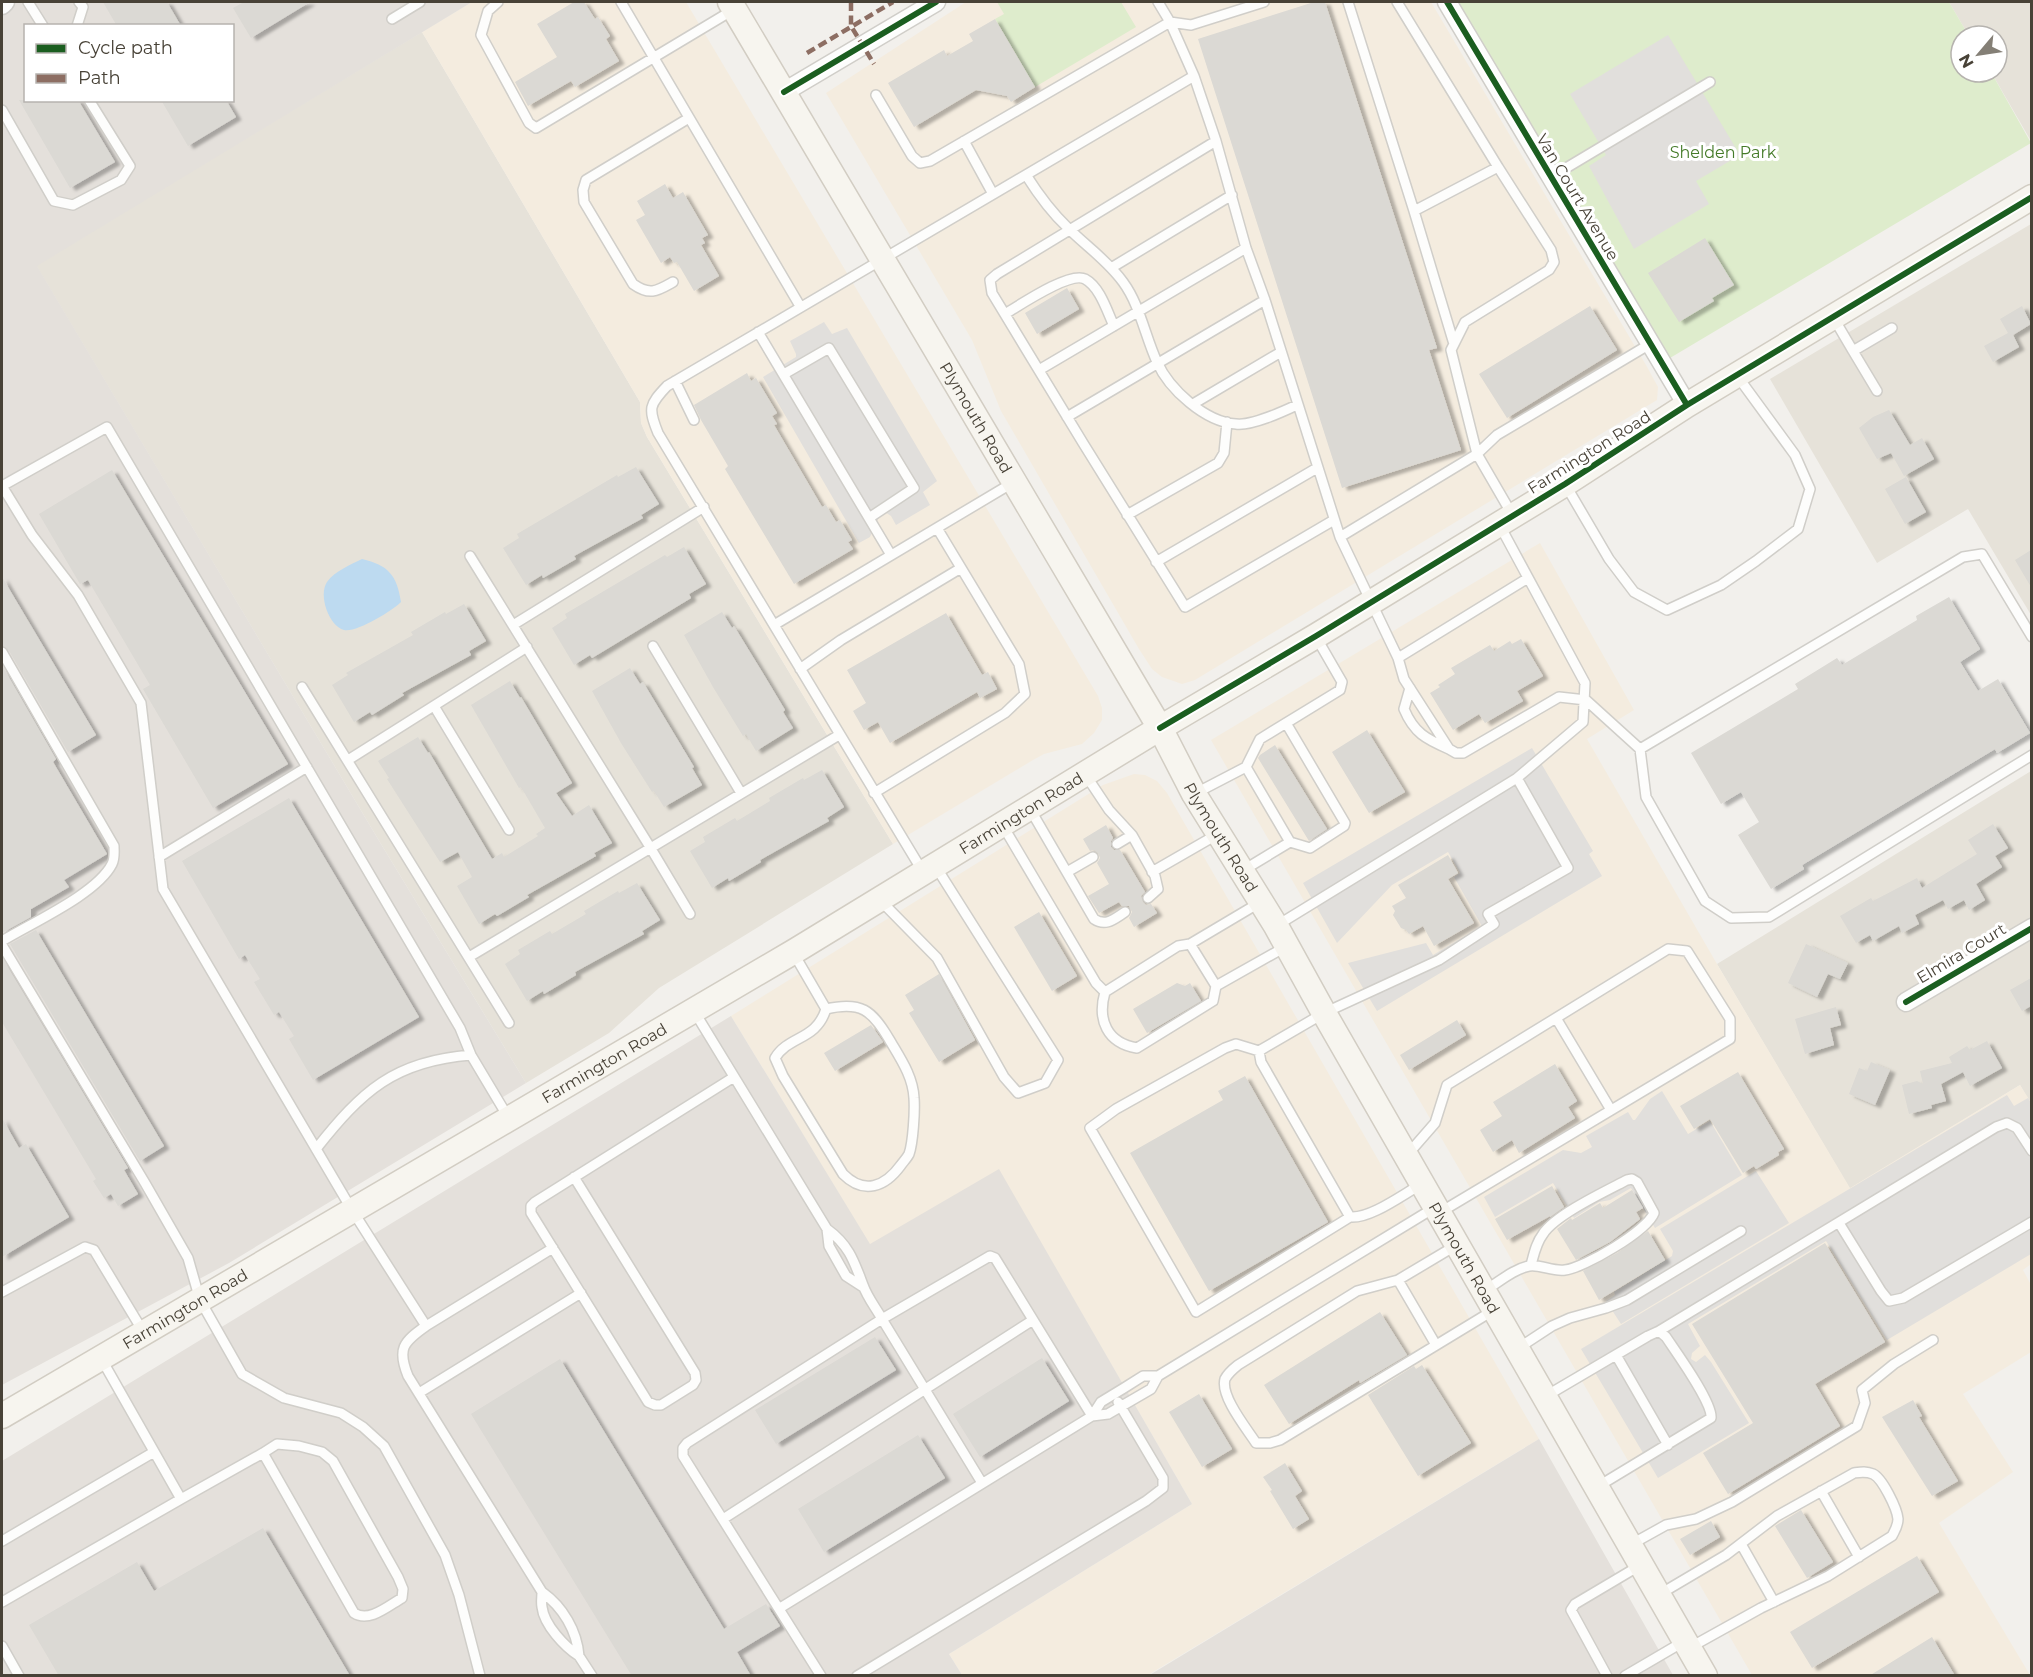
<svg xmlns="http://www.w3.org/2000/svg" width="2033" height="1677" viewBox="0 0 2033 1677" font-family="Montserrat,sans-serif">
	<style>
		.residential { fill: #e6e2d9 }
		.commercial { fill: #f4ecdf }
		.industrial { fill: #e4e0db; fill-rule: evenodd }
		.green { fill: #deeccc }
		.parking { fill: #e1dfdc }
		.water { fill: #bddaf0 }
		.building { fill: #dbd9d4; filter: url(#shadow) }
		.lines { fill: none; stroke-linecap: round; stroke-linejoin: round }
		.lane-casing { stroke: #d0cec9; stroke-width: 12 }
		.street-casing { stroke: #d0cec9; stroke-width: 21 }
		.secondary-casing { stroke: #d2cdc3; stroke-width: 27 }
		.lane { stroke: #fdfdfc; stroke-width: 9 }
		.street { stroke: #fdfdfc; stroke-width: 18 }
		.secondary { stroke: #f7f5ef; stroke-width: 24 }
		.quiet { stroke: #8d6e63; stroke-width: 4.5; stroke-dasharray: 9 4.5; stroke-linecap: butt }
		.cycleway-casing { stroke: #fff; stroke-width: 10 }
		.cycleway { stroke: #1b5e20; stroke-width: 6 }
		.labels { text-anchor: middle; stroke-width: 6; stroke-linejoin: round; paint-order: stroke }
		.park-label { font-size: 16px; fill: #457b29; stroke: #fff }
		.street-label { font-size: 16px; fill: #484237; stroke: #fff }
	</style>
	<defs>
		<filter id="shadow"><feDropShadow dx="5.5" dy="3" stdDeviation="1.5" flood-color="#0004"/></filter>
	</defs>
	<rect width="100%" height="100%" fill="#f2f0ec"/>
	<path class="residential" d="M1949,2H2031V141L1991,72H1997V36H1969Z
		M422,32L640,402L641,423L647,437L893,844L659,988L609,1033L526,1083L378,839L36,265Z
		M2031,224V615L1968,509L1877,563L1770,379Z
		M2031,771V1104L2020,1085L1850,1189L1717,964Z"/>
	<path class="commercial" d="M472,2H686L1098,696L1102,708V720L1094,733L1082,744L1044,754L1033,760L893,844L647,437L641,423L640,402L422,32Z
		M966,2H1431L1646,365L1658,387L1657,400L1195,680L1182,684L1162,677L1152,669L1139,649L1001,411L972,340L826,93Z
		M1540,543L1634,710L1587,739L1717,964L1850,1188L2020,1085L2032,1104L2031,1264L2023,1270L2031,1285V1352L1963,1394L2013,1472L1939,1523L2030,1675H1752L1211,740Z
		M1134,774L1145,775L1157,781L1167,793L1539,1439L1148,1675H962L949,1654L1192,1504L999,1170L870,1245L731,1016L1103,785Z"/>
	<path class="industrial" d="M2,2H472L37,266L378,839L526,1083L229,1263L2,1385ZM26,26H232V100H26Z
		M731,1016L870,1244L999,1169L1192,1504L949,1654L962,1675L2,1676V1461Z
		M1539,1439L1673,1675L1148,1676Z"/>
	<path class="green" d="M997,2H1121L1136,27L1035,87L995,19L1004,14Z
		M1458,2H1949L1969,36H1961V72H1991L2031,143L1670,358Z"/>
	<path class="parking" d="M1668,35L1740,155L1696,181L1709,204L1634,249L1589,166L1606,155L1570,94Z
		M824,322L832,334L847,328L937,481L923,492L930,505L896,525L891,516L885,512L880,515L870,537L859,543L763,377L796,357V354L790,341Z
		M1532,748L1593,851L1589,854L1602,876L1377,1011L1348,963L1426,943L1433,955L1482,926L1454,877L1460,873L1448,852L1392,885L1337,943L1303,883Z
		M1662,1091L1688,1134L1710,1121L1742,1175L1655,1228L1631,1188L1610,1200L1599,1202L1574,1218L1553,1183L1495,1217L1484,1197L1563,1150L1581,1153L1592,1147L1586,1136L1628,1112L1633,1120H1635L1650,1099Z
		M2007,1095L2014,1106L2028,1098L2031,1103V1254L1887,1340L1826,1241L1688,1324L1700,1346L1692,1353L1691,1359L1696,1362L1705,1355L1711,1362L1749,1423L1658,1478L1581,1349Z
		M1756,1171L1789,1223L1621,1324L1606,1301L1615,1295L1614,1292L1672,1256L1673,1251L1660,1229Z"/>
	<path class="water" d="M362,559C388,565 397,575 401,602C392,611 356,633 344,630C329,626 318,595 327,582C335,571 350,565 362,559Z"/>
	<path class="building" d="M103,2H167L181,26H117Z
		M244,2H310L251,38L233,8Z
		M574,2H584L595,19L598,17L610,36L606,39L619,61L575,87L571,81L528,106L515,82L557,57L537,24Z
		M1314,2H1325L1437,348L1429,350L1461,450L1342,488L1198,39Z
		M995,19L1035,87L1011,102L1007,96L976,90L914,127L888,83L944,50L947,56L973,41L969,34Z
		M19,100H78L115,162L70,188Z
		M161,100H226L236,117L188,146Z
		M665,184L673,198L683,192L708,235L702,238L705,243L701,245L719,276L694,291L677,262L674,263L670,257L661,263L636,220L645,215L637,201Z
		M1705,238L1734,285L1712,298L1714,301L1679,322L1648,273Z
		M1067,288L1079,309L1037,334L1025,313Z
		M1590,306L1617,350L1507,418L1479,374Z
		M2022,306L2031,324L2013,335L2019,347L1993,362L1984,346L2008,333L2000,319Z
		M747,373L751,381L756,378L777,413L772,416L777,424L774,425L822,507L826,505L836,522L840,520L852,540L848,542L853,549L794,584L725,469L728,466L701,420L694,405Z
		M1889,410L1910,445L1922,438L1934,459L1904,476L1891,453L1877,459L1859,428L1873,417Z
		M636,467L659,504L641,515L643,518L574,556L576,559L543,578L542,575L526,585L503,548L519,538L517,534L617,475L618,477Z
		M112,470L288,764L213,808L143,689L150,685L88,580L80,584L39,514Z
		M1906,477L1926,512L1905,524L1885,489Z
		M684,547L706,584L689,594L691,598L630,635L592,658L590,655L574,665L552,628L567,618L565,614L665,555L667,557Z
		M2031,550V587L2015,560Z
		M2,577L96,735L68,752L8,649L2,645Z
		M1949,597L1980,649L1960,662L1978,691L1998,679L2030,733L1997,753L1995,749L1802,865L1804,869L1771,889L1738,835L1759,822L1741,792L1721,804L1691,753L1798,689L1795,684L1837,658L1842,665L1917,620L1916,616Z
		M464,604L486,641L469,651L471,655L402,693L404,695L372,715L370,712L354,722L332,685L348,675L346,673L413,635L411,632L445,612L446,614Z
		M722,612L732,628L734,626L764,675L785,710L783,712L793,728L756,751L746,734L743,736L713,687L684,635Z
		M946,613L982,675L988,672L997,689L980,698L977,692L890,743L878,722L864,730L853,711L866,703L847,670Z
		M1521,639L1543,676L1517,691L1523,701L1485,723L1479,714L1453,730L1430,693L1440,687L1438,685L1455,674L1451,668L1490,645L1494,651L1510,641L1512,644Z
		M2,665L56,759L53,762L107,854L64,880L69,887L31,909V917L2,933Z
		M630,668L640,684L643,682L694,767L692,768L702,785L664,807L654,791L652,792L621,743L592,691Z
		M510,681L520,698L521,697L572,783L556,793L572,816L589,805L612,843L594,853L596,856L527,895L529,897L497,916L495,914L479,924L457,886L472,877L458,852L440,862L387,779L389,778L378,761L418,737L428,753L429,752L492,859L502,853L504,857L538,836L536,834L545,828L521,787L519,788L471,705Z
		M1367,730L1405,792L1369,813L1332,752Z
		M1275,745L1327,829L1309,841L1258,758L1260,755Z
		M822,770L844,807L827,818L829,821L760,860L761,862L729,881L728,878L712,888L690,851L705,842L703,837L735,818L737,821L770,801L769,798L803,778L804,780Z
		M289,798L419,1017L313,1080L289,1039L294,1036L279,1012L274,1015L254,982L260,979L245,955L239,959L182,861Z
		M1993,824L2008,848L1995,856L2002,867L1976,884L1985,900L1969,910L1964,900L1948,909L1943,900L1915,915L1919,924L1902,933L1899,926L1873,941L1870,935L1856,943L1840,916L1871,898L1873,901L1917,878L1922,888L1977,854L1968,840Z
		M1106,825L1113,838L1111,841V847L1114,850H1120L1145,892L1141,896L1143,902L1146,905L1151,904L1157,913L1134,927L1129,918L1132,912L1129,906H1122L1119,902L1099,913L1088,896L1109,884L1097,863L1100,858L1098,853L1094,850L1090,851L1083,839Z
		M1448,855L1458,873L1448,879L1474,923L1434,946L1423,926L1409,934L1406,930L1401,928L1393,915L1395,911L1392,906L1406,898L1398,885Z
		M637,883L660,920L642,931L644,934L575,972L576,975L544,994L543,991L527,1001L505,964L520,954L518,950L550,931L552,934L586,914L584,911L618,891L619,893Z
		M1039,912L1077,976L1052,991L1014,927Z
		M36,930L164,1146L140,1161L10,944Z
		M1806,944L1848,963L1840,979L1828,974L1817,997L1788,983Z
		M2,957L128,1168L124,1170L138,1194L118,1206L111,1194L104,1198L93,1181L96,1179L2,1022Z
		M939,974L975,1040L939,1062L909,1013L914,1010L905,995Z
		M2031,978V1006L2022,1011L2010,990Z
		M1177,983L1185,986L1190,983L1201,1001L1147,1033L1133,1009Z
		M1836,1007L1841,1025L1830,1028L1834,1045L1805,1054L1795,1019Z
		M1457,1020L1466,1035L1409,1070L1400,1055Z
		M871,1025L883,1042L835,1071L824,1053Z
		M1987,1041L2002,1068L1970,1086L1963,1072L1941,1084L1946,1101L1931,1105L1932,1108L1909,1114L1902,1085L1917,1081L1923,1084L1920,1071L1952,1063L1949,1057L1967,1046L1970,1050Z
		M1871,1062L1890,1070L1875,1105L1849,1094L1859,1068L1867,1071Z
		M1555,1064L1577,1101L1568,1107L1575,1118L1519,1153L1512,1140L1493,1152L1480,1130L1502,1116L1493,1102Z
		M1738,1072L1784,1149L1778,1152L1779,1155L1756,1169L1754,1166L1743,1173L1710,1119L1694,1129L1680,1106Z
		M1245,1076L1328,1222L1209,1291L1130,1153L1223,1100L1218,1091Z
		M2,1118L19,1148L26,1144L69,1217L2,1257Z
		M1552,1186L1564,1207L1550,1217V1216L1507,1240L1495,1219Z
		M1632,1190L1643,1208L1636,1212L1640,1219L1610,1242L1576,1260L1557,1229L1571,1218L1572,1220L1600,1203L1603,1208Z
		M1648,1231L1665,1260L1599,1300L1583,1271L1617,1253Z
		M1825,1243L1885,1342L1815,1384L1840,1426L1728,1494L1703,1453L1753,1423L1692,1324Z
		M1380,1312L1407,1355L1360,1383L1359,1380L1289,1424L1264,1385Z
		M875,1337L896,1370L776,1444L755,1410Z
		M1042,1358L1069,1401L980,1457L953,1414Z
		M560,1359L724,1629L766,1604L780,1626L737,1652L751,1676H632L471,1414Z
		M1422,1365L1471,1443L1418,1476L1368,1395L1414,1366L1416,1369Z
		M1199,1394L1232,1449L1202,1467L1169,1412Z
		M1913,1400L1922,1416L1919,1417L1958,1481L1932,1496L1882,1417Z
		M918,1435L945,1478L824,1552L798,1509Z
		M1285,1463L1302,1491L1295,1496L1309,1519L1293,1529L1270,1491L1272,1490L1263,1477Z
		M1801,1510L1833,1562L1807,1578L1775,1526Z
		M1711,1521L1720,1537L1690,1555L1680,1539Z
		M263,1528L350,1676H59L29,1625L137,1562L154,1591Z
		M1917,1556L1939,1592L1812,1668L1790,1632Z
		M1932,1637L1955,1676H1869Z"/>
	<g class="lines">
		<defs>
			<path id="lane" d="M28,2L43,26
				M498,2L488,11L481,35L529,123L536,128L733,10
				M621,2L800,306
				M1348,2L1414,211
				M392,19L420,2
				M77,26L83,7L79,2
				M1194,76L1170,22L1191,25L1264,2
				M876,95L912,156L920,163L930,161L1170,22L1158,2
				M2,110L54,201L73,205L121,180L130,166L89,100
				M964,141L993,194
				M1216,141L997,274L990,280L992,293L1083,443L1185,607L1334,520
				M1026,175C1038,194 1051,212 1068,228C1086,246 1108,261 1123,282C1140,305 1145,336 1157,362C1169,389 1205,422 1236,424C1252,426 1282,412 1297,405
				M1551,177L1710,82
				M1111,268L1232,195
				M673,282C657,291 650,296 633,284L584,202L583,190L586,180L689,118
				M1005,314C1020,305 1070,271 1085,279C1100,287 1107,311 1114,326
				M1833,317L1853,351L1892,328
				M758,332L891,555
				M1454,344L1465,322L1549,270L1554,262L1551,250L1498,167
				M1853,351L1877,391
				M1039,370L1246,248
				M784,374L829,348L914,488L869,518
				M675,381L694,420
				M1193,404L1281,352
				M1067,417L1265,300
				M1565,484L1609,559L1634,592L1667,610L1721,585L1756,561L1798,529L1810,489L1795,455L1738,377
				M1127,515L1218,463L1224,453L1227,422
				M1513,516L1477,454L1497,435L1650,344
				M1499,524L1585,683L1583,722L1517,778
				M1340,537L1477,454L1451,350L1454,344L1414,211L1498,167L1397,2
				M470,556L650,847L690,914
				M1156,562L1317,468
				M513,625L704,507
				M774,625L1014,482
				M653,646L741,793
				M2,652L114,846C114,853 115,858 112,864C97,894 31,923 2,941
				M1398,658L1528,578
				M800,669L841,640L961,568
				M302,687L509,1023
				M1410,688L1404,709C1414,733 1426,739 1449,749
				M434,706L509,830
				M1286,723L1345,823L1344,826L1310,848L1290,842
				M1640,749L1963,557L1982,554L2032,637
				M348,760L527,647
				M1085,774L1109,810L1132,835L1155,876L1158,889L1148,898
				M874,793L1005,713L1025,694L1019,664L937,528
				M1196,793L1246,767
				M1030,809L1094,919C1106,927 1114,919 1125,912
				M1003,826L1096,983L1105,992
				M1117,844L1132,835
				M159,857L307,767
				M1242,871L1290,842L1246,767L1260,739L1340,690L1342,682L1316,637
				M923,872L658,433C648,408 649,405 667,386L1194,76L1216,141L1246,248L1265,300L1340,537L1398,658L1404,679L1449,749L1456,753H1463L1559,697L1586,700L1640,749L1646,797L1705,901L1731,918L1769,917L2032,755
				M1067,872L1093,857
				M1152,872L1218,834
				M880,900L937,958L1004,1077L1018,1093L1045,1083L1058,1060L936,867
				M1276,926L1517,778L1568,868L1488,914L1494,924L1439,960L1324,1013L1259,1051L1261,1062L1350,1217C1370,1219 1402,1195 1420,1185
				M1190,944L1216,986L1213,1001L1137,1048C1107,1043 1097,1020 1105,992L1178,946L1190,944L1259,903
				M2,945L145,1183L188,1258L200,1300L242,1374L284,1398L341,1413L363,1427L384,1446L445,1555L459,1595L480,1676
				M794,954L826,1009C816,1041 789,1035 775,1058L783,1076L843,1174C864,1195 885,1187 901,1165C903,1162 907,1158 909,1154C913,1143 915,1111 914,1098C913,1076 900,1058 889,1039C872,1010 861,1001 826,1009
				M469,957L839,735
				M1216,986L1287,946
				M694,1011L827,1229
				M1556,1018L1611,1110
				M1259,1051L1236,1044L1225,1048L1116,1109L1090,1128L1196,1312L1350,1217
				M508,1117L471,1055L460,1028L107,427L2,486L32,535L78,595L141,703L163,889L352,1210L426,1326C403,1342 397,1349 408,1376L542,1592C563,1607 577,1631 579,1656C565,1647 544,1625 542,1607C541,1603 542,1597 542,1592
				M316,1149C362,1091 394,1061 471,1055
				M1408,1154L1435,1123L1447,1085L1668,949L1687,951L1730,1019V1039L1439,1213
				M574,1177L695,1373L696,1380L693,1385L661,1405H655L648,1402L531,1213V1206L535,1202L734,1077
				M1839,1223L1881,1291L1889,1301L1903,1298L2032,1222
				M1455,1246L1398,1280L1357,1291L1238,1365C1233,1369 1228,1373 1225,1379C1220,1396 1247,1429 1256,1443H1270L1280,1440L1494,1310
				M1398,1280L1436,1345
				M1484,1291C1498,1283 1513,1269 1529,1266C1540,1264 1553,1272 1565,1270C1584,1268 1647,1231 1654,1213L1637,1182L1632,1179L1627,1180C1606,1191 1555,1215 1543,1234C1536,1243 1534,1254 1531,1265
				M2,1292L85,1247L94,1250L144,1333
				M426,1326L553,1248
				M1659,1331L1996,1127L2007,1123L2017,1128L2032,1151
				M1517,1349L1552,1326L1570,1318L1606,1308L1627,1300L1741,1231
				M1616,1355L1668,1445
				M102,1360L181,1499L263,1453L354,1613C369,1623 388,1606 402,1598L403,1589L398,1577L333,1461L322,1452L299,1446L277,1444L263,1453
				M1158,1376L1151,1389L1108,1414L1092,1416L1101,1402L1124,1388L1143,1376H1158L1434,1208
				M419,1393L581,1293
				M1546,1396L1648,1336L1659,1331L1666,1337C1676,1352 1713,1403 1711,1418L1597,1487
				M1821,1491L1859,1557
				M723,1519L1033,1320
				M2,1541L154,1452
				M1741,1544L1774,1602
				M1630,1545L1666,1525L1696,1519L1732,1502L1857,1426L1865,1403L1862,1390L1894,1364L1933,1340
				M1660,1594L1726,1555L1777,1516L1854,1473C1861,1472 1866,1471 1873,1474C1882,1478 1897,1508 1898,1519C1898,1526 1895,1530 1892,1536L1828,1576L1761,1608L1689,1648
				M2,1602L181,1499
				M780,1608L1092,1416L995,1258L990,1256L882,1319L982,1483
				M2,1646L19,1676
				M579,1656L592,1676
				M821,1676L683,1456V1448L687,1443L882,1319C876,1308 867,1297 863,1285C854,1261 849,1245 827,1229L829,1246L846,1276L863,1287
				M857,1676L1146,1501L1163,1488V1478L1118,1402
				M1607,1676L1571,1610L1575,1604L1639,1566
				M1625,1676L1683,1642"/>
			<path id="street" d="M1447,2L1687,405
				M2,5L5,2
				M784,92L936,2
				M1906,1002L2032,928"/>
			<g id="secondary">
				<path id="s1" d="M730,2L1160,728L1194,794L1276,926L1324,1013L1705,1676"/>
				<path id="s2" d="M2,1416L795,951L1160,728L1316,636L1565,484L1687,405L2032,197"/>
			</g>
		</defs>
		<use href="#lane" class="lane-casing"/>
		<use href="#street" class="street-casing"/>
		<use href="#secondary" class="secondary-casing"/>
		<use href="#lane" class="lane"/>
		<use href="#street" class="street"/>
		<use href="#secondary" class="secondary"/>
		<path class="quiet" d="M851,2V26L874,64
			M807,53L893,2"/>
		<defs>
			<path id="cycleway" d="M1447,2L1687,405
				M784,92L936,2
				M1160,728L1316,636L1565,484L1687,405L2032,197
				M1906,1002L2032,928"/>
		</defs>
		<use href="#cycleway" class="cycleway-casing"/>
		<use href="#cycleway" class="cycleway"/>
	</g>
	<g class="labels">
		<g class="park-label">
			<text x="1723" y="158">Shelden Park</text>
		</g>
		<g class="street-label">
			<text transform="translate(1578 197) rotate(59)" y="6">Van Court Avenue</text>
			<text dy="6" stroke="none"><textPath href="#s1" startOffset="483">Plymouth Road</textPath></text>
			<text transform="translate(1589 452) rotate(-32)" y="6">Farmington Road</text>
			<text dy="6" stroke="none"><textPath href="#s2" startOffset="1184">Farmington Road</textPath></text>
			<text dy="6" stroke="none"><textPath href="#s1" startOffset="969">Plymouth Road</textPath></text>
			<text transform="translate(1961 953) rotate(-31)" y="6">Elmira Court</text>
			<text dy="6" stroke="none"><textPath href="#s2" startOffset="698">Farmington Road</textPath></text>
			<text dy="6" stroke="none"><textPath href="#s1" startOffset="1455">Plymouth Road</textPath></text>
			<text dy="6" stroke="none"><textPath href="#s2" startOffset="212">Farmington Road</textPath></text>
		</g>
	</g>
	<rect width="2033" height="1677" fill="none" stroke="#484237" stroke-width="6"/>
	<rect x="24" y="24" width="210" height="78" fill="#ffffff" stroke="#b6b3af" stroke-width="1.5"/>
	<rect x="36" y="44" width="30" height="9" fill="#1b5e20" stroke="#b6b3af" stroke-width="1.5"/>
	<text x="78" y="54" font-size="18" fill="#484237">Cycle path</text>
	<rect x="36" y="74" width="30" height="9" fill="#8d6e63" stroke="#b6b3af" stroke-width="1.5"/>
	<text x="78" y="84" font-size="18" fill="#484237">Path</text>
	<g transform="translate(1979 54) rotate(241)"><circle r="28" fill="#ffffff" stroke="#b6b3af" stroke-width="1.5"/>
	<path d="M0-4.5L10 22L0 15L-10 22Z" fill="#847f76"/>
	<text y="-9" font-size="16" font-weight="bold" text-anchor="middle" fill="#484237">N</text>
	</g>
</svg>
